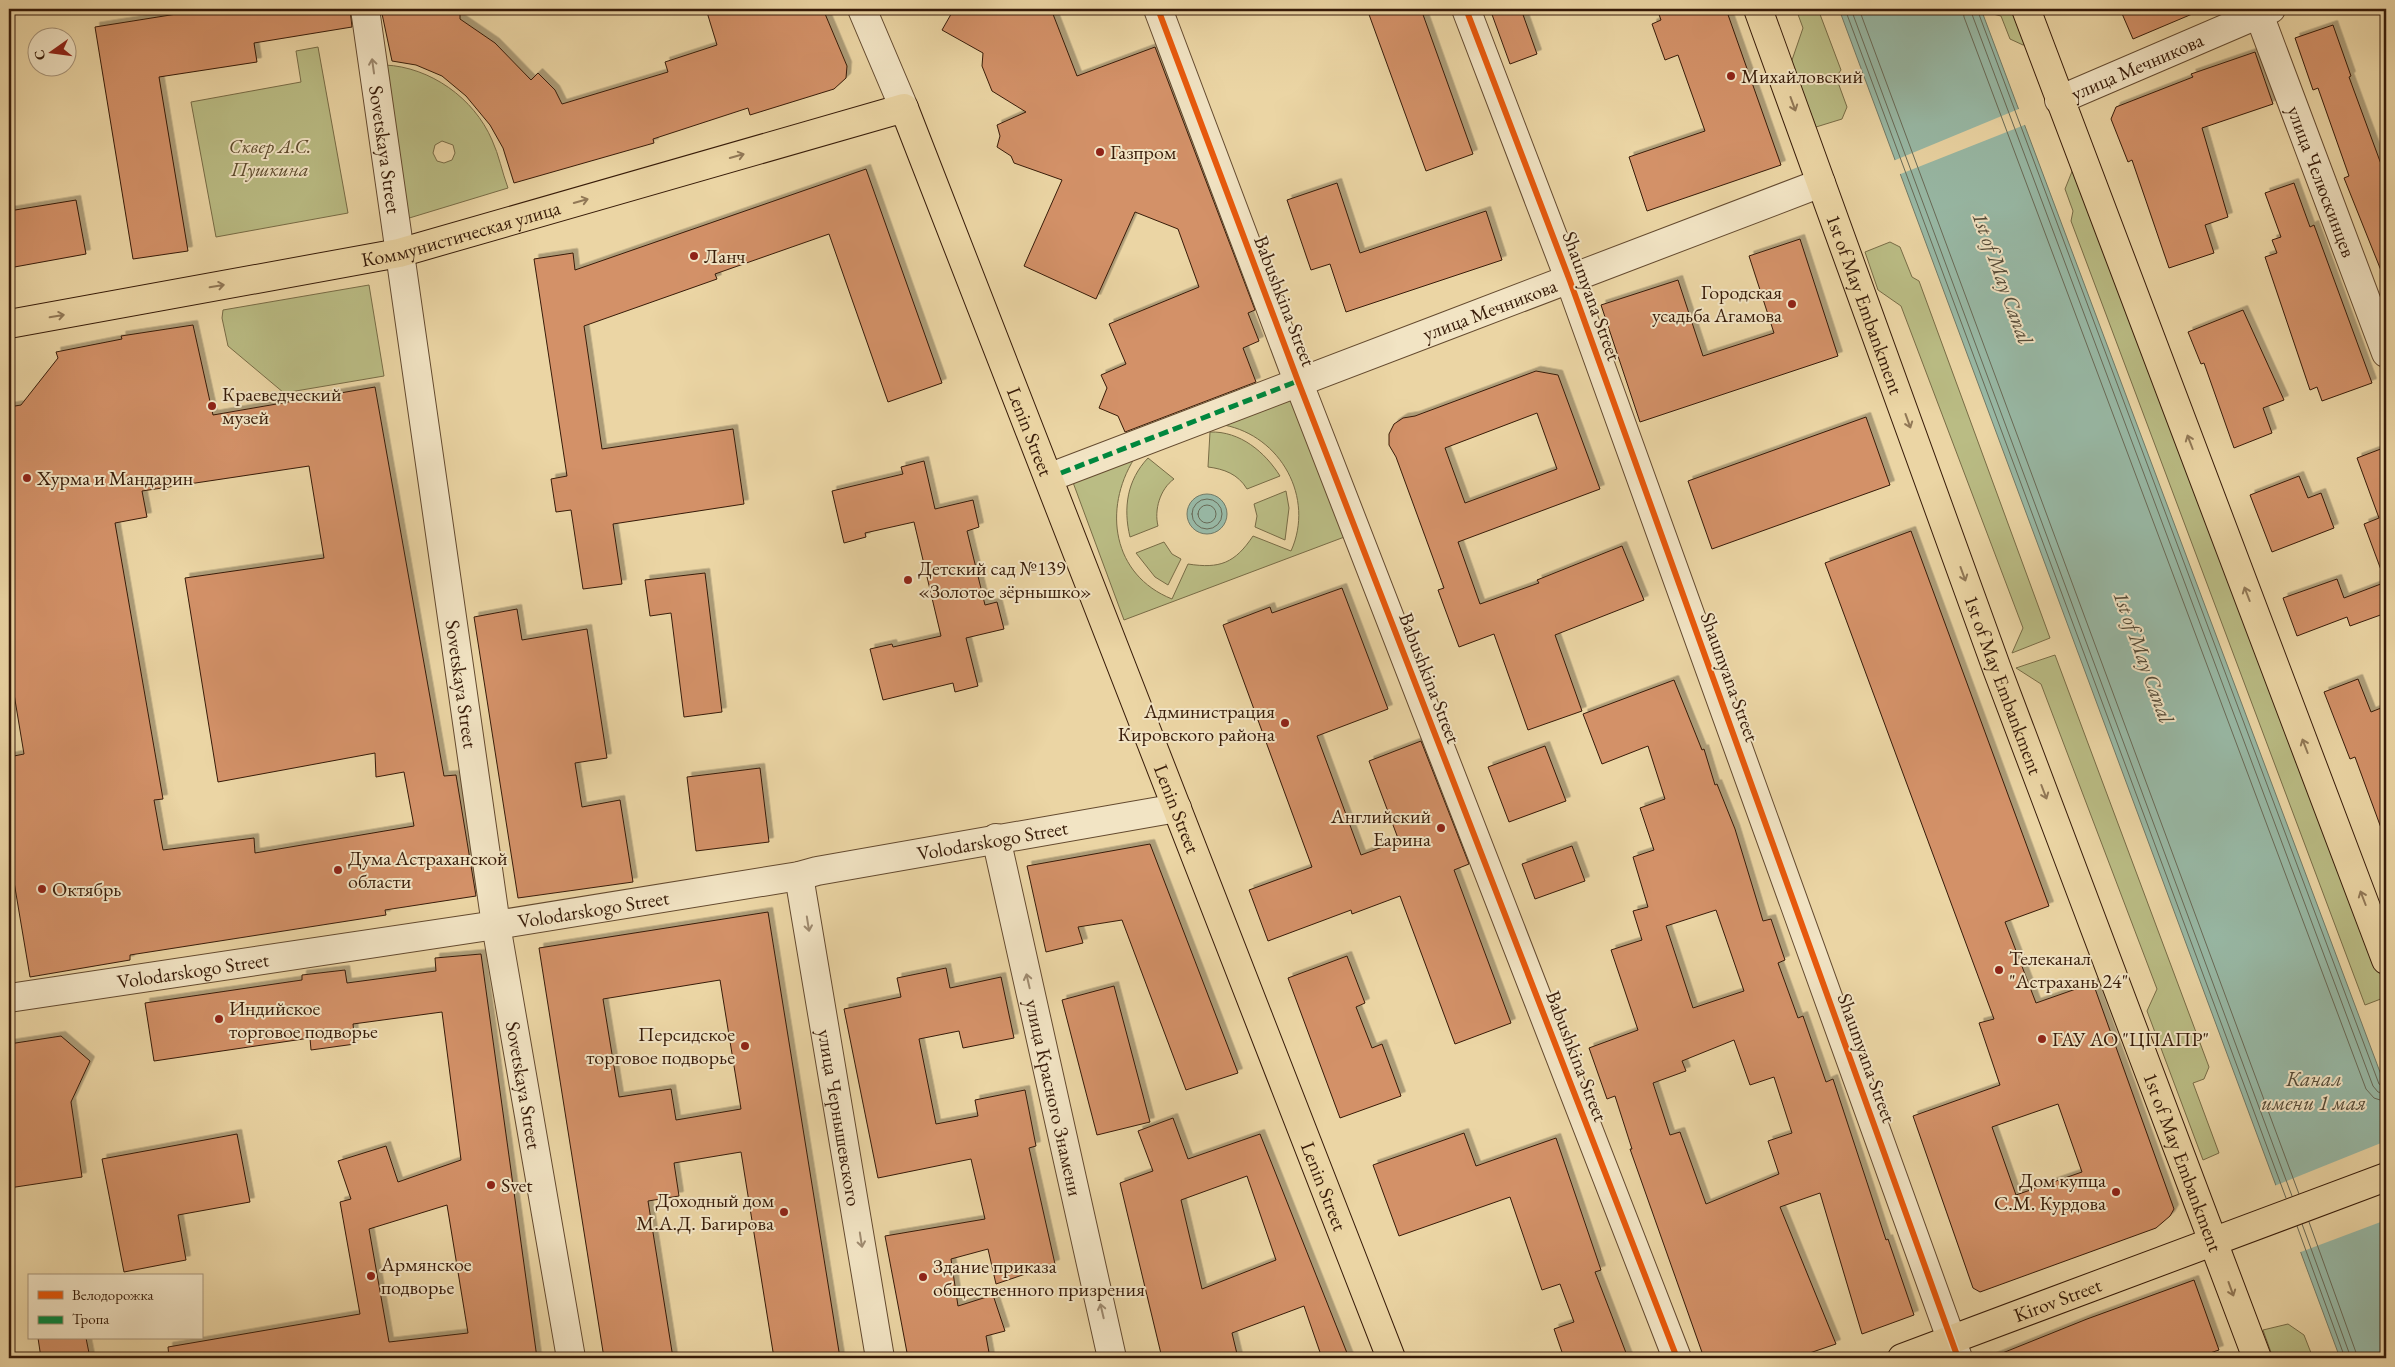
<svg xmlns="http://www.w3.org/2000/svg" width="2395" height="1367" viewBox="0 0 2395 1367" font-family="'EB Garamond',serif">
	<defs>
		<filter id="shadow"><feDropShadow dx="4.5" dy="-4.5" stdDeviation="0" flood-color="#0004"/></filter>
	</defs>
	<rect width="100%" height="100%" fill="#ebd5a4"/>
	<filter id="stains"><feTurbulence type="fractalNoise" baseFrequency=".004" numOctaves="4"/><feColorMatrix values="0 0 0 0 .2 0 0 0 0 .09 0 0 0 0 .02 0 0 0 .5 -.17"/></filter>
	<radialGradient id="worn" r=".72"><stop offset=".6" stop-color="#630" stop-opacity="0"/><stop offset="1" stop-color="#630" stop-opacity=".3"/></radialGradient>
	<path fill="#babc84" stroke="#786c46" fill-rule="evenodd" d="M1796,9h22l23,61 -5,7 11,30 -5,12 -26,8 -25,-64 12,-35z
		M1991,9h28l12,34 -8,2 -13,-6 -9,-23 -8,-2z
		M318,47l30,166 -132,24 -25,-135 110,-20 -5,-31z
		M385,65c45,2 89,33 107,75 7,15 10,32 16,48l-102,31zM442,141l11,4 2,8 -3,7 -8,3 -7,-2 -4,-8 2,-8z
		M2075,164l311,821v12l-21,8 -294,-784 2,-10 -8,-22z
		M1890,242l10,5 12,30 7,4 131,357 -38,15 11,-25 -122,-322 -23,-16 -13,-38z
		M369,285l15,91 -100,17 -56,-47 -6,-28 1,-8z
		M1294,390l53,146 -223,84 -53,-143 63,-18c-31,50 -22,116 38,140l16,-35c32,5 47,-1 65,-28l38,15c24,-53 -10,-115 -67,-126z
		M1210,432c30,-1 55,20 70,44l-33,13c-9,-15 -23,-20 -39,-22z
		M1148,458l26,21c-14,10 -20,31 -16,47l-28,11c-7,-29 -3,-57 18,-79z
		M1286,491l3,17 -4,32 -30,-13 2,-11 -3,-12z
		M1164,542l8,12 9,5 -13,26 -13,-8 -19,-24z
		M2055,655l154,412 -5,12 -11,4 26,70 -16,7 -56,-149 10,-22 -116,-305 -25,-16z
		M2288,1324l16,11 9,23h-40l-10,-28z"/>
	<path fill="#98b9a6" stroke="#717a67" d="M1839,9h142l405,1079v270h-46z
		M1187 514a20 20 0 1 1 40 0a20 20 0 1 1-40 0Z"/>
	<path fill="#ebd5a4" d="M2021,108l6,16 -129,51 -5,-14z
		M2386,1141v79l-88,33 -24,-67z"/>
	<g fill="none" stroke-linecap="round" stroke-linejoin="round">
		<path stroke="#686a57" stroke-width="1" d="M1845,9l441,1189
			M1851,9l441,1187
			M1859,9l440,1185
			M1963,9l1,8 402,1072 8,9 12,4
			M1970,9l403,1077 5,6 8,2
			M1977,9l402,1075 7,4
			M1192 514a15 15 0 1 1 30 0a15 15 0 1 1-30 0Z
			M1198 514a9 9 0 1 1 18 0a9 9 0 1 1-18 0Z
			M2309,1222l49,136
			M2302,1224l49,134
			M2297,1226l48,132"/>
	</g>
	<path fill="#d39167" stroke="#371b08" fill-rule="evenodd" filter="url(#shadow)" d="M208,9h142l2,18 -98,16 3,19 -98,15 29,174 -55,8 -38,-232z
		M381,9h79v10l35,24 36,37 7,-7 17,17 7,14 106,-32 -3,-10 52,-17 -11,-36h117l24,57 -1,12 -12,11 -84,26 -2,-7 -95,31 1,4 -140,40 -11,-35 -13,-23 -24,-29 -24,-20 -26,-11 -24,-4z
		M954,9h97l26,67 78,-29 100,263 -7,3 11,28 -16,7 13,34 -131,50 -7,-16 -19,-8 8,-20 -6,-13 25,-11 -17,-40 90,-37 -21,-58 -43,-17 -39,87 -72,-33 38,-86 -48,-17 -3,-7 -14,-9 3,-11 -3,-11 29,-13 -34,-21 -10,-25 1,-13 -41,-23z
		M1367,9h54l52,145 -47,17z
		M1490,9h31l16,45 -27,10z
		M1657,9h69l55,156 -134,46 -18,-54 76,-26 -27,-76 -13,5 -13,-36 9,-4z
		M2120,9h84l-71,30z
		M2333,25l18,51 -2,1 32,87 5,-2v116h-2l-40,-100 5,-2 -31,-88 -5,2 -18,-52z
		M2255,52l18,52 -71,24 26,89 -23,8 9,28 -45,15 -37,-108 -4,2 -17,-43 5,-12 77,-30 -2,-3z
		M866,169l76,214 -54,19 -59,-168 -114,40 2,5 -133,47 18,123 131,-20 11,75 -131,20 9,60 -39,5 -12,-79 -15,2 -5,-33 16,-3 -33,-217 39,-6 2,17z
		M1337,183l23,70 126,-42 16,49 -156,52 -16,-48 -19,6 -24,-70z
		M2294,183l16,44 4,-2 58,158 -50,18 -5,-14 -7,3 -45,-133 12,-4 -5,-13 9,-3 -16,-44z
		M76,200l10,54 -77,14v-57z
		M1800,239l38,117 -198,66 -39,-117 77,-25 25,76 71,-23 -25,-77z
		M2243,310l41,90 -21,8 9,25 -38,15 -30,-85 -3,1 -13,-32z
		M193,325l20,90 162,-28 69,389 12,-1 20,121 -91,14 1,5 -256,40v5l-100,17 -21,-125v-95l15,-3 -15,-90v-123l5,-1 -5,-28v-105l12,-2 37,-47 -2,-6 66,-13 -1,-3zM309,466l15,92 -139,20 33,204 157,-29 1,24 28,-5 10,54 -159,27 -1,-15 -91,12 -9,-50 9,-1 -48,-276 32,-6 -5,-26z
		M1536,371l22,4 42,114 -142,53 22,62 59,-21 -2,-3 85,-34 22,54 -89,35 27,76 -54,19 -34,-96 -35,13 -21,-57 6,-2 -48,-131 -7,-12v-11l5,-10 9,-6 12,-2zM1537,413l20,56 -92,34 -20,-55z
		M1866,417l24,68 -178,64 -24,-68z
		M2386,447v130l-2,1 -20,-54 15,-6 -22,-60z
		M924,461l11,48 38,-9 6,27 -12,4 18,74 12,-3 7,27 -38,9 12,48 -23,6 -2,-9 -70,17 -13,-51 22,-5 1,3 48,-11 -27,-114 -49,11 1,4 -22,6 -12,-52 71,-17 -2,-7z
		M2299,476l9,22 13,-5 13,35 -62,24 -22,-57z
		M1911,531l138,375 -44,16 31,81 57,-20 81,226 -4,7 -14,12 -176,64 -7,-4 -60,-172 87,-31 -21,-62 15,-4 -169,-456zM2058,1104l24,68 -66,23 -24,-68z
		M705,573l17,139 -38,5 -13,-104 -21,3 -5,-36z
		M2337,579l7,19 42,-16v31l-36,13 -3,-9 -50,19 -14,-38z
		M1342,588l46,121 -71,27 44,119 38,-14 -30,-80 52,-20 48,123 -15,6 57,153 -56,21 -55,-148 -48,18 -1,-4 -83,31 -19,-51 63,-23 -89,-242 47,-18 2,6z
		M517,609l5,31 65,-11 20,129 -32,5 7,44 38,-7 13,82 -115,16 -44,-281z
		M2358,679l13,33 15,-6v129l-2,1 -29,-79 -5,2 -26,-67z
		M1674,680l28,70 2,-1 11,36 2,-1 18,45 28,92 8,-2 14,41 -7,3 20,55 5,-2 23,66 7,-3 53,161 2,-1 26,76 -52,19 -42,-141 -40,14 56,137 -41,14h-91l-74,-209h2l-17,-53 -8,3 -18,-51 49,-18 -27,-80 31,-10 -9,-29 15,-4 -15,-50 21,-7 -14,-42 25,-9 -17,-53 -46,18 -19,-50zM1716,910l28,81 -51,17 -27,-82zM1734,1040l16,45 24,-8 18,56 -24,8 11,33 -73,30 -26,-72 -10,3 -17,-52 33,-12 -4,-10z
		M1545,746l21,55 -57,21 -21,-55z
		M760,768l9,74 -73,9 -9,-74z
		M1150,844l88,229 -52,17 -64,-170 -44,7 5,16 -37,9 -19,-86z
		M1572,846l13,35 -50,18 -13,-35z
		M768,912l72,446h-66l-33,-206 -67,11 5,33 -31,5 25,157h-69l-65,-410zM720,980l21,129 -65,11 -5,-31 -52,8 -16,-98z
		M481,954l56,404h-368l-1,-11 192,-33 -20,-112 11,-3 -13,-38 48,-15 12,36 63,-22 -19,-148 -89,12 2,20 -44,6 -1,-12 -156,23 -9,-58 157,-23v-5l43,-5 2,13 89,-12 -1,-13zM447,1205l21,128 -79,9 -20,-113z
		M1347,956l18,47 -9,4 16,41 10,-4 19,52 -61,22 -52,-140z
		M946,968l4,20 51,-11 13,61 -51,10 -4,-17 -40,8 17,85 42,-8 -3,-16 50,-10 11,56 -7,2 26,116 -59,20 -8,-35 -37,10 7,47 35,-11 12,36 -19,5 4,22h-82l-23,-122 100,-17 -14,-60 -93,19 -34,-169 57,-12 -4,-19z
		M1114,986l36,136 -53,13 -35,-135z
		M61,1036l29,25 -19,41 11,75 -73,11v-144z
		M1173,1118l15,41 72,-25 89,224h-27l-18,-52 -72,27 6,25h-76l-42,-175 33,-12 -15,-40zM1247,1176l29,84 -74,29 -21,-89z
		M1464,1133l12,33 80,-28 45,132 -6,2 33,86h-64l-10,-29 20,-7 -14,-38 -18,6 -32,-93 -111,39 -26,-71z
		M237,1134l13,68 -72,13 8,45 -62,12 -22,-113z
		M2194,1280l25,70 -24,8h-205l97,-39z
		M38,1338h48l4,20h-49z"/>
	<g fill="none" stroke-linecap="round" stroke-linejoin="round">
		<g stroke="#644a2f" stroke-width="30">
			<g id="minor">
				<path id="s1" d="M365,9l131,916 75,433"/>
				<path d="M862,9l42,99"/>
				<path d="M1158,9l140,372 379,977"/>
				<path d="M1466,9l104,272 388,1077"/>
				<path id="s2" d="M2257,9l129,344"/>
				<path id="s3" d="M2059,100l212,-91"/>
				<path id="s4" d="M1061,473c253,-98 507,-192 760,-290"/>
				<path id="s5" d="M996,838l116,520"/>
				<path id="s6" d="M799,876l81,482"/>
				<path id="s7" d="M9,998l487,-73 303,-49 18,-5 360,-63"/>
			</g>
		</g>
		<g stroke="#371b08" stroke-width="30">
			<g id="major">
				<path id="s8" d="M1758,9l239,660 260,689"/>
				<path d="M2026,9l360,951"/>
				<path id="s9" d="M9,324l390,-71 505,-145 487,1250"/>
				<path id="s10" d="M1902,1358l484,-181"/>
			</g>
		</g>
		<use href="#minor" stroke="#f2e4c4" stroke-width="28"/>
		<use href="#major" stroke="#ebd5a4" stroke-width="28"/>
		<path stroke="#00873e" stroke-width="5" stroke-dasharray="10 5" stroke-linecap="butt" d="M1061,473l237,-92"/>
		<g stroke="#f2e4c4" stroke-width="9">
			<path id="cycleway" d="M1158,9l140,372 379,977
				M1466,9l104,272 388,1077"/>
		</g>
		<use href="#cycleway" stroke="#e8590c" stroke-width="6"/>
	</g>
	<defs><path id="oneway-shaft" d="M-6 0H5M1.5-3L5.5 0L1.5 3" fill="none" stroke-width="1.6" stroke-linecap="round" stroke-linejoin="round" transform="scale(1.25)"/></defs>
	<g stroke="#9e8a6f">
		<use href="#oneway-shaft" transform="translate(373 66) rotate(-98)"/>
		<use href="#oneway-shaft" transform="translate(808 924) rotate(81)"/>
		<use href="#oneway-shaft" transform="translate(1028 981) rotate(-103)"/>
		<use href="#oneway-shaft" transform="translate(861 1240) rotate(81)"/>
		<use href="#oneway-shaft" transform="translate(1102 1311) rotate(-103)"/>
	</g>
	<g stroke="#917856">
		<use href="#oneway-shaft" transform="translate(1793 104) rotate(70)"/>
		<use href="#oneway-shaft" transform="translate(737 156) rotate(-16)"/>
		<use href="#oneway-shaft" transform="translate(581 201) rotate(-16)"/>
		<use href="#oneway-shaft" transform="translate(217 286) rotate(-10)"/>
		<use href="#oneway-shaft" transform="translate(57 316) rotate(-10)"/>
		<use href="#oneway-shaft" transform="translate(1908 421) rotate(70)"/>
		<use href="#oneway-shaft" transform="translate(2190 442) rotate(-111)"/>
		<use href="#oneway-shaft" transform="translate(1963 574) rotate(70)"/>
		<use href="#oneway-shaft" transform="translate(2247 594) rotate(-111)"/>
		<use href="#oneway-shaft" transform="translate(2305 746) rotate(-111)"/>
		<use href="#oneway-shaft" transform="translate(2044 792) rotate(69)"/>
		<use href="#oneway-shaft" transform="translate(2363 898) rotate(-111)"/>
		<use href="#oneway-shaft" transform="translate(2231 1289) rotate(70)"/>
	</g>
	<g fill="#8f2418" stroke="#f2e4c4" stroke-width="2">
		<circle cx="1731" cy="76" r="5"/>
		<circle cx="1100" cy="152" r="5"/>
		<circle cx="694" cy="256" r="5"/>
		<circle cx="1792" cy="304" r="5"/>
		<circle cx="212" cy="406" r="5"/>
		<circle cx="27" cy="478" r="5"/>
		<circle cx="908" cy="580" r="5"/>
		<circle cx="1285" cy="723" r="5"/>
		<circle cx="1441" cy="828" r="5"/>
		<circle cx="338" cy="870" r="5"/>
		<circle cx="42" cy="889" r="5"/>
		<circle cx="1999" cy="970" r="5"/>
		<circle cx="219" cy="1019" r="5"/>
		<circle cx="2042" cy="1039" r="5"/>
		<circle cx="745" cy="1046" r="5"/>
		<circle cx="491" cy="1185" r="5"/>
		<circle cx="2116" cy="1192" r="5"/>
		<circle cx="784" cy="1212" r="5"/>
		<circle cx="371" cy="1276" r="5"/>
		<circle cx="923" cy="1277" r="5"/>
	</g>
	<g text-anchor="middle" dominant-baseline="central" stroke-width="4" stroke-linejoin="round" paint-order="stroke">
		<g font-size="20" fill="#371b08" stroke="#f2e4c4">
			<text stroke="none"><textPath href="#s3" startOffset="85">улица Мечникова</textPath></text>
			<text stroke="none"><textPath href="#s1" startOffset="142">Sovetskaya Street</textPath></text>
			<text stroke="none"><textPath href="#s2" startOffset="184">улица Челюскинцев</textPath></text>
			<text stroke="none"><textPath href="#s9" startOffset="461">Коммунистическая улица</textPath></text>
			<text transform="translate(1592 296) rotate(70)">Shaumyana Street</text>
			<text transform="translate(1285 301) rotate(69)">Babushkina Street</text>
			<text stroke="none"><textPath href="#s8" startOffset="314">1st of May Embankment</textPath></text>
			<text stroke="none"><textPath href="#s4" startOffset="459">улица Мечникова</textPath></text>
			<text stroke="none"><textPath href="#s9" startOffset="1269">Lenin Street</textPath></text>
			<text transform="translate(1730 677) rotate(70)">Shaumyana Street</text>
			<text transform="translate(1430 678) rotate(69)">Babushkina Street</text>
			<text stroke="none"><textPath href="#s1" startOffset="682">Sovetskaya Street</textPath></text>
			<text stroke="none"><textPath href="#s8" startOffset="719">1st of May Embankment</textPath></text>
			<text stroke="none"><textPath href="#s9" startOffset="1674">Lenin Street</textPath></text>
			<text stroke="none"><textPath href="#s7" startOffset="996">Volodarskogo Street</textPath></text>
			<text stroke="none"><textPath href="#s7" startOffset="591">Volodarskogo Street</textPath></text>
			<text stroke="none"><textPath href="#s7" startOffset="186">Volodarskogo Street</textPath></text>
			<text transform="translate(1577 1056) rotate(69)">Babushkina Street</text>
			<text transform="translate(1867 1058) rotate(70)">Shaumyana Street</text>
			<text stroke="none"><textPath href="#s1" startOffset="1088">Sovetskaya Street</textPath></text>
			<text stroke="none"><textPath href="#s5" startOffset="266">улица Красного Знамени</textPath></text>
			<text stroke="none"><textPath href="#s6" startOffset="245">улица Чернышевского</textPath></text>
			<text stroke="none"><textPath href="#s8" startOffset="1229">1st of May Embankment</textPath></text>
			<text stroke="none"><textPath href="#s9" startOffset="2079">Lenin Street</textPath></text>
			<text stroke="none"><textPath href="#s10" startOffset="166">Kirov Street</textPath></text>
		</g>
		<g font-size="20" fill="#371b08" stroke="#f2e4c4" text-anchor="start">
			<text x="1741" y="76">Михайловский</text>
			<text x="1110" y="152">Газпром</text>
			<text x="704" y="256">Ланч</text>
			<text x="1782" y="292" text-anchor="end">Городская<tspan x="1782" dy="23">усадьба Агамова</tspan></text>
			<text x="222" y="394">Краеведческий<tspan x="222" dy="23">музей</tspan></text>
			<text x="37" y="478">Хурма и Мандарин</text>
			<text x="918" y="568">Детский сад №139<tspan x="918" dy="23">«Золотое зёрнышко»</tspan></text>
			<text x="1275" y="711" text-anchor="end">Администрация<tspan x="1275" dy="23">Кировского района</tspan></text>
			<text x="1431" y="816" text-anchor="end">Английский<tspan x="1431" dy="23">Еарина</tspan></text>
			<text x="348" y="858">Дума Астраханской<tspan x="348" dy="23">области</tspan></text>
			<text x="52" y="889">Октябрь</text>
			<text x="2009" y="958">Телеканал<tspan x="2009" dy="23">"Астрахань 24"</tspan></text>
			<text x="229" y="1008">Индийское<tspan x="229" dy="23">торговое подворье</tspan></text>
			<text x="735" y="1034" text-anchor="end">Персидское<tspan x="735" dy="23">торговое подворье</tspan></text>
			<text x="2052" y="1039">ГАУ АО "ЦПАПР"</text>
			<text x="2106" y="1180" text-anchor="end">Дом купца<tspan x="2106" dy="23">С.М. Курдова</tspan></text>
			<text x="501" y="1185">Svet</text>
			<text x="774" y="1200" text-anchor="end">Доходный дом<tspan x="774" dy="23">М.А.Д. Багирова</tspan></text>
			<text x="381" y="1264">Армянское<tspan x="381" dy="23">подворье</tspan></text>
			<text x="933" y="1266">Здание приказа<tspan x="933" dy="23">общественного призрения</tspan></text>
		</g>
		<g font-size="20" font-style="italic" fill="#5e4b2d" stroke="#f2e4c4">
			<text x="270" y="146">Сквер А.С.<tspan x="270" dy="23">Пушкина</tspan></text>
		</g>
		<g font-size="21" font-style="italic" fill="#544a37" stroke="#f2e4c4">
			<text transform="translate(2003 278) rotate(70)">1st of May Canal</text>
			<text transform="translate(2144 657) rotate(70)">1st of May Canal</text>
			<text x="2314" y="1078">Канал<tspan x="2314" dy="24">имени 1 мая</tspan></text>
		</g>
	</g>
	<rect width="2395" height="1367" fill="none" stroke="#ebd5a4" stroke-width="30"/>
	<rect x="10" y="10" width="2375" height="1347" fill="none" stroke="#371b08" stroke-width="2.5"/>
	<rect x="15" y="15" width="2365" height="1337" fill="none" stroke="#371b08"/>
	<rect x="28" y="1274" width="175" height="65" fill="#f2e4c4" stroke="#a79479"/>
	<rect x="38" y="1291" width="25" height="8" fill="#e8590c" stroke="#a79479"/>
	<text x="72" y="1300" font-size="15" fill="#371b08">Велодорожка</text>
	<rect x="38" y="1316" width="25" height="8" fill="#00873e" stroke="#a79479"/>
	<text x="72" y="1324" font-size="15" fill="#371b08">Тропа</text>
	<g transform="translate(52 52) rotate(256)"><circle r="24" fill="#f2e4c4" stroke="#a79479"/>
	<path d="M0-4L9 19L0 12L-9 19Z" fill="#8f2418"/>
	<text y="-8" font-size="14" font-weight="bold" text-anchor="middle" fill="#371b08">С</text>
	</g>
	<rect width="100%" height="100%" filter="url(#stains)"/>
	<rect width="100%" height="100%" fill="url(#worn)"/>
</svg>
